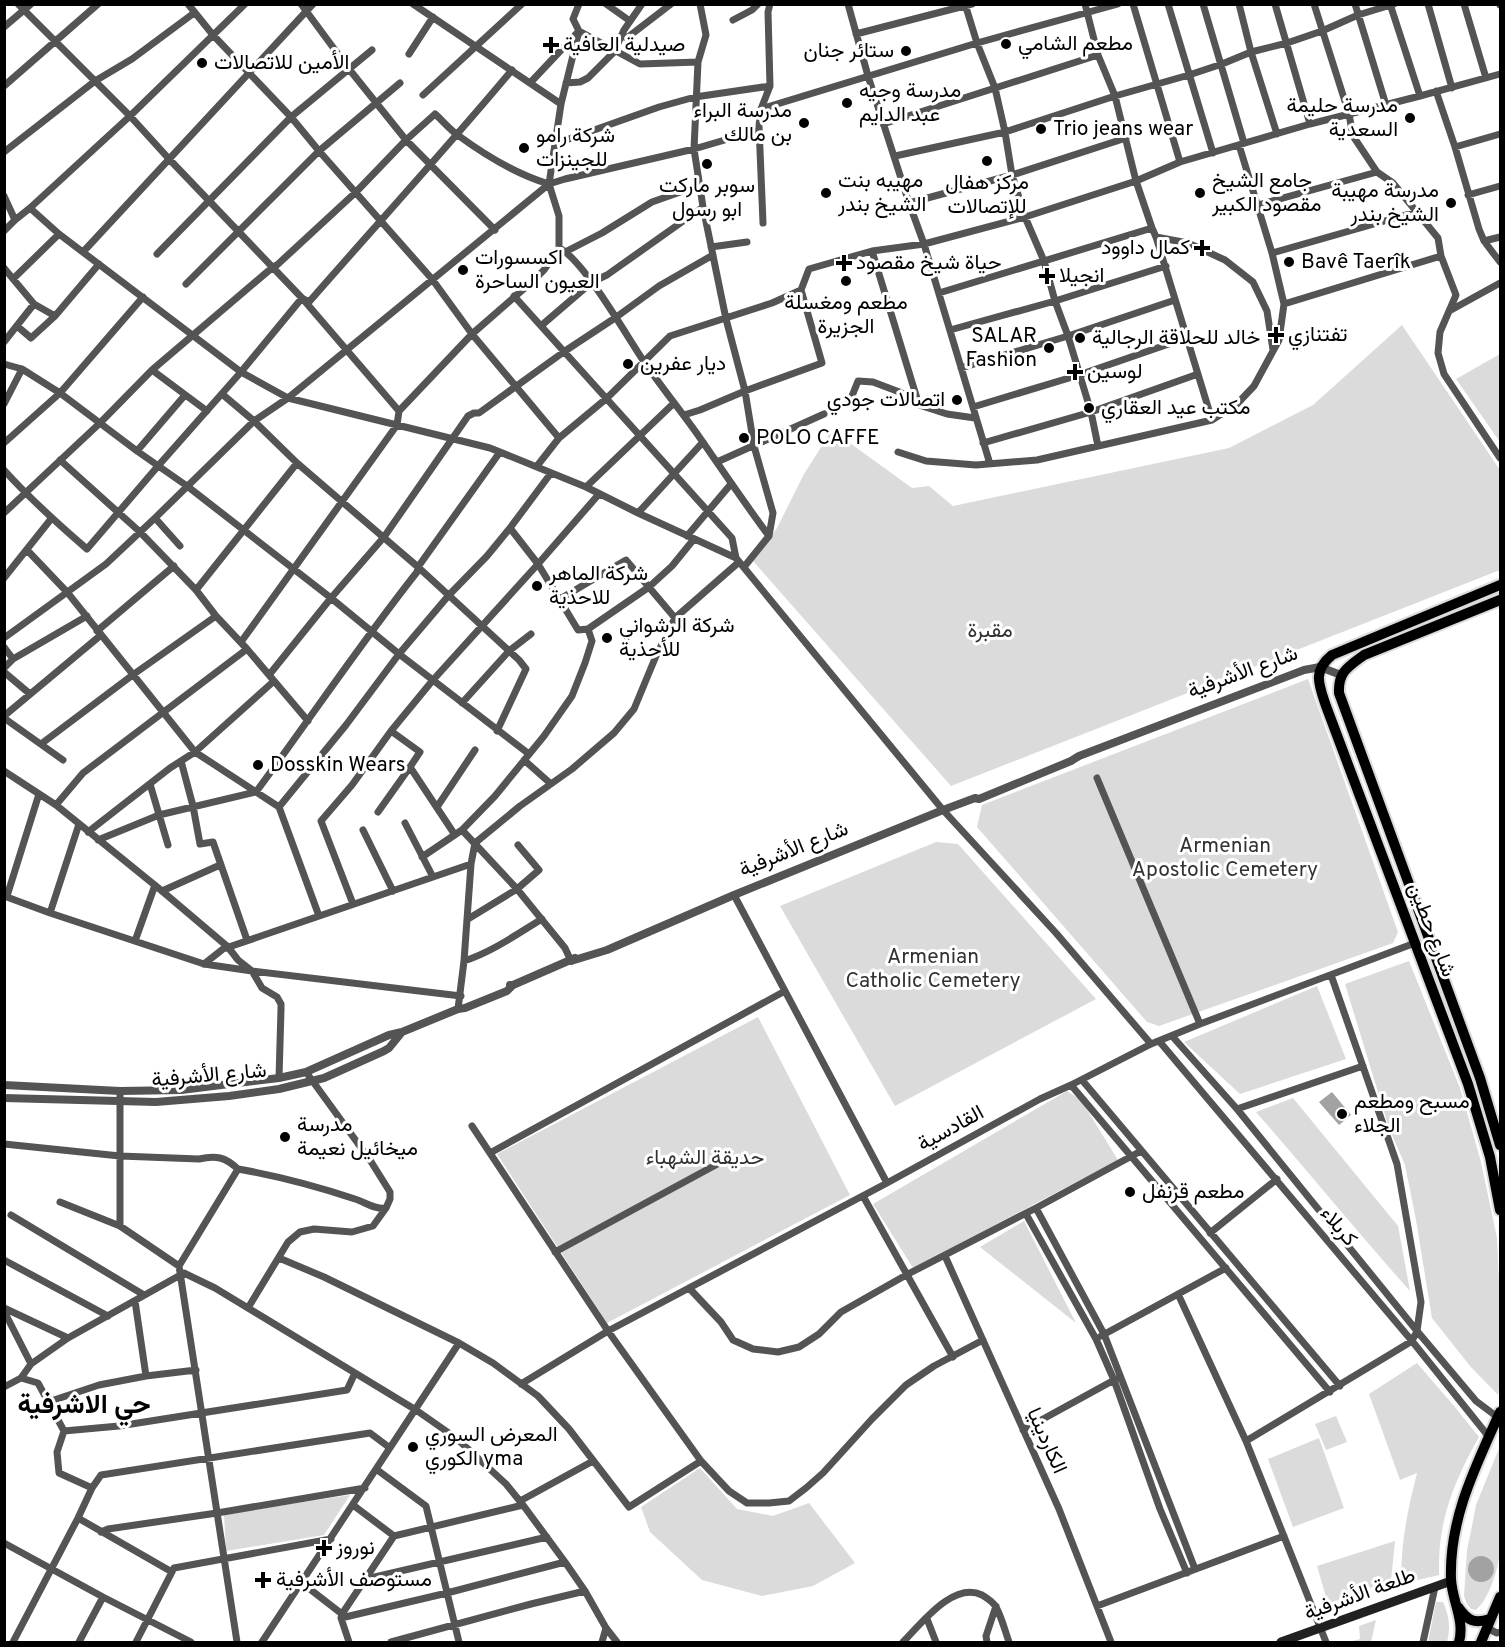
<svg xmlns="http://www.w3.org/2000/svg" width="1505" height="1647" viewBox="0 0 1505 1647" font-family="Overpass,Vazirmatn,sans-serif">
	<rect width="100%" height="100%" fill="#fff"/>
	<path fill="#dbdbdb" d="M1402,325l98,145v100l-549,216 -198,-225 24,-33 27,-54 28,-44 80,58 17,-2 24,20 276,-58 84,-43z
		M1500,354v88l-44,-63z
		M1308,679l90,253 -5,11 -234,83 -12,-4 -170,-195 5,-22z
		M936,842l22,2 138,155 -201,107 -115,-200z
		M1409,961l51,127 21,74 16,76 3,69v75l-2,13 -28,-29 -38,-48 -16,-98 -11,-55 -16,-37 -44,-144z
		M1317,986l29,73 -106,35 -56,-52z
		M758,1017l92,178 -243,128 -110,-169z
		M1067,1091l14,9 37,60 -205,108 -40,-64z
		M1293,1098l105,128 12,65c-53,-59 -102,-120 -154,-179z
		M1024,1221l52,102 -96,-76z
		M1417,1363l37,43 25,31c-18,32 -33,64 -38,100 -2,12 -2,25 -2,38l-38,9c0,-42 6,-71 16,-111l-17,7 -31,-86z
		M1336,1416l11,26 -21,8 -11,-26z
		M1319,1438l25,70 -51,19 -25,-68z
		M1500,1446v105c-2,18 -10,47 -24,59l-5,-1 -4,-5 -3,-8 3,-46 4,-19 5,-26z
		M700,1468l37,41 36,7 36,-13 46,60 -42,23 -51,10 -60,-16 -52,-48 -9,-25z
		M350,1495l-26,40 -98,16 -2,-37z
		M1395,1541l-4,39 -63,24 -11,-38z
		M1436,1602h7c6,14 8,25 4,40h-19z
		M1376,1620l-5,22h-22l11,-3 -1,-13z"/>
	<path fill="#a2a2a2" d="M1332,1092l19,23 -12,10 -20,-23z
		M1468 1569a13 13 0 1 1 26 0a13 13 0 1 1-26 0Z"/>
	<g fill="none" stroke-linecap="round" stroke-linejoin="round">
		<g stroke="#dbdbdb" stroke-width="14">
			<path id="primary" d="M1500,585l-168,70c-20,16 -13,30 -6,51l142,378 22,73 10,53
				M1500,600l-136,55c-16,12 -26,17 -25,38l141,385 20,67
				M1458,1607c10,14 16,17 32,12
				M1459,1642c6,-22 -7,-41 -8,-63 -2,-61 25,-113 49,-167
				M1481,1642l19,-45"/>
		</g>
		<path stroke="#545454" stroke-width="7" d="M18,4l112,112 40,44 132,138 97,113 -2,14 -156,217
			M188,4l25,31 78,82 28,34 113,128 40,55 87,104
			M301,4l48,65 57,71 89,90
			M413,4l148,100
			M579,4l-6,15 6,12 -18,73 -12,80 10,32v32c24,11 67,87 84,112 18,27 39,52 57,78 23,33 45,66 69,98l-25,31
			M606,4l24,17
			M700,4l6,31 -8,27 -4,87 9,58 23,112 19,72 9,55 19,67 -4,23
			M848,4l20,72 41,127 15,41 66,220
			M965,4l12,39 18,45 10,44 7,43 13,42 19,44 11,40 13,35 23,76 7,34
			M1085,4l13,51 17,41 21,85 16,47 4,9 56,183
			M1133,4l47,158
			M1168,4l45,149
			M1203,4l41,139
			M1239,4l12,48 26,82
			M1275,4l35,120
			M1314,4l35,110 4,22 24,36 16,11 45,55 3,18 15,39 -16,37 -2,21 6,21 56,84
			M1355,4l31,101
			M1390,4l30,92
			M1428,4l24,84
			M1464,4l22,74
			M1500,4v1
			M733,20l19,-10 6,-6
			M4,27l27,-23
			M856,34l116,-30
			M621,37h7l43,-33
			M409,54l24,-37
			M530,83l49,-52 61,33 58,-2
			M566,83l14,-1 8,-4 26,-26 10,-22 18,-26
			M4,86l94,-82
			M1436,91l19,56 24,82 5,12 16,21
			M423,95l99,-91
			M761,109l216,-66 141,-39
			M883,124l215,-69
			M555,142l11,-2 93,-33 36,-10 75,-11
			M1455,147l45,-13
			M4,152l91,-71 37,-22 62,-46
			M895,156l110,-24 110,-36 74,-21 33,-11 29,-12 36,-9 35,-12 36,-16 36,-11
			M1468,195l32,-9
			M4,196l11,24
			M909,203l103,-28 114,-37
			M1258,205l119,-33
			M30,208l29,26 182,138 47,26 202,50 96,39 52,26 98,45 207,252 113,123 95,111
			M763,223l-4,-97 2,-17 9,-23 -2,-74 2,-8
			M4,231l11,-11 15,-12 100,-92 115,-112
			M1156,237l32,6 37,17 28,22 14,29 6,39
			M1484,241l16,-4
			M711,247l36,-5
			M567,251l35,-18 50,-31 48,-17
			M872,251l47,154
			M83,252l230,-248
			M1272,253l144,-41
			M157,254l134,-137 81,-67
			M4,268l30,36 21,12
			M13,279l46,-45
			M186,284l133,-133 81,-68
			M939,293l213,-65
			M514,296l218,242 4,20
			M1284,304l157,-48
			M1451,310l49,-27
			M542,325l50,-43 15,-7 96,-68
			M17,326l14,12 24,-22 44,-52
			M950,330l105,-29 111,-35
			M4,342l30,-38
			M4,364l18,5 38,24 77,58 50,35 144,112 68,56 130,100
			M961,368l107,-32 107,-36
			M152,370l55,41
			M222,394l32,27 43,42 121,104 101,93 7,9 -29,62
			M852,396l6,-15 15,1 29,11 17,12 28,9 28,4
			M4,404l18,-35
			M973,407l106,-32 107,-37
			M399,411l73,-77 63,-55 9,-9 15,-22
			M684,415l16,-5 45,-19 77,-28 -21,-73
			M4,443l56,-50 83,-96
			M983,443l108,-31 107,-38
			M137,451l48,-56
			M898,452l28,9 50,4 61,-5 175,-40 25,-16 17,-18 25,-46 5,-36 -12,-51 -33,-108
			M60,460l80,72 56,58 20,26 31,33 61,72
			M717,462l107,-48
			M537,466l22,-28 48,-40 63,-62 102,-33 29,-13 8,-21 63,-18 52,-7 101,-27 111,-36 44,-19 130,-38 110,-28 80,-22
			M4,470c26,29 54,54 83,79l71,-83 83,-94 61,-74 7,4c68,-78 137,-153 203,-232
			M586,487l88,-84
			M4,513l96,-90 52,-53 121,-103 4,-2 79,-73 50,-52 29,-26c8,7 15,16 24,22 26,19 60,39 90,48
			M638,513l65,-71
			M155,518l25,28
			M510,528l28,36 40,66 10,-1
			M687,536l44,-52
			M27,550l40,42 128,160 84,55 40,109
			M4,578l47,-59
			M196,590l101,-127
			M560,599l66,-39 49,58
			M97,631l77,-65
			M4,638l102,-74 49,-46 99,-97 34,-23 261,-214 16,-5 129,-30 65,-19
			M4,647l9,12 -9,9
			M13,659l74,-43
			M4,672l26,22
			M269,675l62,-77 53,-61 84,-121 6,-3h5l86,-62 50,-33 44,-32 54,-31
			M462,703l47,-52 22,-17
			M4,716l97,-81
			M4,718l59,42
			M391,731l29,21 -10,15 45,68
			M41,744l93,-70 82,-58
			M524,760l27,24
			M181,761l12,45 7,38 13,-2 34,98
			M4,771l52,34 106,86 66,56 10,13 14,11 10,17 15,9 4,7v5l-2,69
			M1097,778l103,246
			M150,784l18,61
			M56,805l27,-32 164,-124
			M279,807l67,-82 53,-71 50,-59 38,-39 23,-28 41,-55
			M437,807l38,-57
			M378,812l32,-45
			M405,823l28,54
			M363,830l30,61
			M462,830l55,59 48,59 6,13
			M88,832l82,-64 25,-16 79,-71
			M98,840l61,-25 97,-23c54,-73 104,-148 161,-220l1,-5 82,-115
			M422,857l40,-27 33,-34 49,-60 28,-40 13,-33 7,-22 -4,-12 61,-42 23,-21 22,-27
			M162,891l58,-26
			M734,895l153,288
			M4,896l46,17 154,51 48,7 209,25
			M7,896l32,-102
			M353,904l-32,-83 31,-36 39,-54 42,-51 105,-116 61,-70
			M50,913l29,-89
			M468,919l49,-30 22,-19 -21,-25
			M135,941l20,-56
			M464,961c28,-9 53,-27 78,-42
			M204,964l19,-15 248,-85
			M458,1009l6,-48 7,-97 4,-21 45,-37 52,-37 42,-36 20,-24 22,-53 19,-38 64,-56
			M1172,1036l65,73 180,222 59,70 24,18
			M1159,1041l253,300 77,96
			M1082,1080l258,306
			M1071,1085l259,307
			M120,1091v135l59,40
			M1237,1109l126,-43
			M472,1126l136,205 93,130 28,30 18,12h22l20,-2 17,-13 17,-15 49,-54 34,-34 28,-19 49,-26
			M4,1144l116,12 79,3c17,-4 26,-2 39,10
			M490,1153l295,-162
			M863,1196l90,161
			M60,1202l60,24
			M1036,1208l68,126 91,235
			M1026,1214l70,125 18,41 46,129 27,64
			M11,1215l133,80
			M1210,1233l67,-54
			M555,1252l168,-91
			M945,1256l114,253 52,133
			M279,1258l45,19 135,66 34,20 45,33 31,33 60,78 72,-46
			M4,1260l104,56
			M689,1288l32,34 12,18 20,9 25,3 21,-5 20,-13 22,-22 67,-38 128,-66 105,-57
			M1178,1294l68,147 80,201
			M135,1301l11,75
			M4,1308l64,30
			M248,1308l40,-66 12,-10 14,-3 38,3 21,-6 13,-18
			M4,1311l27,53
			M1101,1336l125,-68
			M21,1378l17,5 26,48 -7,21 2,21 33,15
			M521,1384l87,-53 279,-148 153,-84 31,-14 80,-41 49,-20 215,-81
			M4,1387l17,-9 10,-14 37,-26 116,-65 31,15 201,122 40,28 50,46 17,21 42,57 20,29 21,37 11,14
			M48,1402l51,-17 47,-9 50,-6
			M1023,1430l93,-51
			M64,1431l55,-5 228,-36 8,-17
			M1246,1441l143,-86 23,-14 5,-10 4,-29 -24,-138 -66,-189
			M376,1469l50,37 33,136
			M520,1501l73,-40
			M78,1518l94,54
			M101,1532l7,-3 109,-16 148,-25
			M394,1536l129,-31
			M4,1543l99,54 88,45
			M366,1579l181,-42
			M302,1583l40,31 -1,4 8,24
			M1097,1606l187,-70
			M342,1614l52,-78 -41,-31
			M341,1618l106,-25 118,-31
			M927,1619l9,23
			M1487,1628l10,5 3,-1
			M13,1642l65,-124 14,-30 9,-13 269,-42 20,15
			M79,1642l24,-45
			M136,1642l38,-74 157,-29
			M237,1642l-58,-376 59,-97c40,7 78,17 117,30 10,3 20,11 31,9l4,-9v-7l-20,-32 -64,-88
			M262,1642l197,-299
			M391,1642l140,-38 54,-13
			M602,1642l4,-14
			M903,1642c18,-18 50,-61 79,-47 5,3 11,7 14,12 6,11 9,24 13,35
			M987,1642l-1,-6 10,-30
			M1423,1642l12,-55"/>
		<path stroke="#545454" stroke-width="8" d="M571,961l36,-11 127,-55 209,-85 32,-12 4,1 92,-38 8,-5 225,-86 16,-3 21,8
			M510,985h3l62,-27
			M4,1085l116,6 61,-1 98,-12 27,-6 83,-37 13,-3 56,-23 7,-1 42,-17 6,-6
			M4,1098l152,4 73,-6 50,-7 45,-11 60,-27 5,-3 13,-16"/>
		<path stroke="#212121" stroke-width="9" d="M1281,1642l170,-61"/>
		<use href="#primary" stroke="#000" stroke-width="10"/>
	</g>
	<g fill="#000" stroke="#fff" stroke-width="2">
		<circle cx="1006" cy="44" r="6"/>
		<path d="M548 36h6v6h6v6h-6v6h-6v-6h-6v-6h6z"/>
		<circle cx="906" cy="51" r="6"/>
		<circle cx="202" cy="63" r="6"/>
		<circle cx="847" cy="103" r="6"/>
		<circle cx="1410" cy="118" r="6"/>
		<circle cx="804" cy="123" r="6"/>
		<circle cx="1041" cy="129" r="6"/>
		<circle cx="524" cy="148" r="6"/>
		<circle cx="987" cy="161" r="6"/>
		<circle cx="707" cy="164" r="6"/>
		<circle cx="826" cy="193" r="6"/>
		<circle cx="1200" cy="193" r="6"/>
		<circle cx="1451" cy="203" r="6"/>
		<path d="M1199 239h6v6h6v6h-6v6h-6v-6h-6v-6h6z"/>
		<circle cx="1289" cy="262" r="6"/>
		<path d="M841 254h6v6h6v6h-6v6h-6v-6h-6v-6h6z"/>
		<circle cx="463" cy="270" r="6"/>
		<path d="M1044 267h6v6h6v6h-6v6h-6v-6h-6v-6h6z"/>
		<circle cx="846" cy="281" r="6"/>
		<path d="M1273 326h6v6h6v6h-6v6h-6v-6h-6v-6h6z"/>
		<circle cx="1080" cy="338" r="6"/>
		<circle cx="1049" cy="348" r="6"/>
		<circle cx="628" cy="364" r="6"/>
		<path d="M1072 363h6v6h6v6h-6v6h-6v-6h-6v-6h6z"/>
		<circle cx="957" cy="400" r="6"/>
		<circle cx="1089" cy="408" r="6"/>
		<circle cx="744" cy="438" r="6"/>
		<circle cx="537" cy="586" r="6"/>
		<circle cx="607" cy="638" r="6"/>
		<circle cx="258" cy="765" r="6"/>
		<circle cx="1342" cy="1114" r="6"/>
		<circle cx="285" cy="1137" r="6"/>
		<circle cx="1130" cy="1192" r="6"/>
		<circle cx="413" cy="1447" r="6"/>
		<path d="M321 1539h6v6h6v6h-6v6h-6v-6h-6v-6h6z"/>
		<path d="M260 1571h6v6h6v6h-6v6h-6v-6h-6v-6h6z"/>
	</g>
	<g text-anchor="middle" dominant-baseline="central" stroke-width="6" stroke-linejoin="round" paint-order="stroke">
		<g font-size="21" fill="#000" stroke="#fff" text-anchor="start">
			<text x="1018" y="44">مطعم الشامي</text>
			<text x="563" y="45">صيدلية العافية</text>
			<text x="894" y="51" text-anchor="end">ستائر جنان</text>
			<text x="214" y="63">الأمين للاتصالات</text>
			<text x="859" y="91">مدرسة وجيه<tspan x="859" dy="24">عبد الدايم</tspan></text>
			<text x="1398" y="106" text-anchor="end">مدرسة حليمة<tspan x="1398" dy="24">السعدية</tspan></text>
			<text x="792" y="111" text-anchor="end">مدرسة البراء<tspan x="792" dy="24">بن مالك</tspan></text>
			<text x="1053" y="129">Trio jeans wear</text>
			<text x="536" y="136">شركة رامو<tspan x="536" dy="24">للجينزات</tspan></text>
			<text x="838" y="181">مهيبه بنت<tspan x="838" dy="24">الشيخ بندر</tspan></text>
			<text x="1212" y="181">جامع الشيخ<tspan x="1212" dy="24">مقصود الكبير</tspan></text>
			<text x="987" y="183" text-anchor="middle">مركز هفال<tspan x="987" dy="24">للإتصالات</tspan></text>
			<text x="707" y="186" text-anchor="middle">سوبر ماركت<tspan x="707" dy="24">ابو رسول</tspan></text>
			<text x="1439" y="191" text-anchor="end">مدرسة مهيبة<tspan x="1439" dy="24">الشيخ بندر</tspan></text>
			<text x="1190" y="248" text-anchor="end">كمال داوود</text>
			<text x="475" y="258">اكسسورات<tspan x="475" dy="24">العيون الساحرة</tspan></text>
			<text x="1301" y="262">Bavê Taerîk</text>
			<text x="856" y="263">حياة شيخ مقصود</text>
			<text x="1059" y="276">انجيلا</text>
			<text x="846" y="303" text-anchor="middle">مطعم ومغسلة<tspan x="846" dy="24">الجزيرة</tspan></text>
			<text x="1288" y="335">تفتنازي</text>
			<text x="1037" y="336" text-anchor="end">SALAR<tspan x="1037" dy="24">Fashion</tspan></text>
			<text x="1092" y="338">خالد للحلاقة الرجالية</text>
			<text x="640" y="364">ديار عفرين</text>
			<text x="1087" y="372">لوسين</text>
			<text x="945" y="400" text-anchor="end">اتصالات جودي</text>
			<text x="1101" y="408">مكتب عيد العقاري</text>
			<text x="756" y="438">POLO CAFFE</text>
			<text x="549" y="574">شركة الماهر<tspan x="549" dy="24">للاحذية</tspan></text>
			<text x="619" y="626">شركة الرشواني<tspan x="619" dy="24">للأحذية</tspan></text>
			<text x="270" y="765">Dosskin Wears</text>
			<text x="1354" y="1102">مسبح ومطعم<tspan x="1354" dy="24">الجلاء</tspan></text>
			<text x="297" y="1125">مدرسة<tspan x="297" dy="24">ميخائيل نعيمة</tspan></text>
			<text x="1142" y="1192">مطعم قرنفل</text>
			<text x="425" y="1435">المعرض السوري<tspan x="425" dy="24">الكوري yma</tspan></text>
			<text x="336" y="1548">نوروز</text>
			<text x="276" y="1580">مستوصف الأشرفية</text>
		</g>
		<g font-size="21" fill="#323232" stroke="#fff">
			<text x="990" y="631">مقبرة</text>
			<text x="1225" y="846">Armenian<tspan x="1225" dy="24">Apostolic Cemetery</tspan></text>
			<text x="933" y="957">Armenian<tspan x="933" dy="24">Catholic Cemetery</tspan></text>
			<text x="705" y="1158">حديقة الشهباء</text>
		</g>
		<g font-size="21" fill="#000" stroke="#fff">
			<text transform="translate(1243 673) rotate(-20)">شارع الأشرفية</text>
			<text transform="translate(794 850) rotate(-22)">شارع الأشرفية</text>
			<text transform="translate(1431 930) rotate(69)">شارع حطين</text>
			<text transform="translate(209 1076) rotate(-5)">شارع الأشرفية</text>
			<text transform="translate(951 1129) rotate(-29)">القادسية</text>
			<text transform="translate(1338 1227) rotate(50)">كربلاء</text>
			<text transform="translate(1046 1441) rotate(66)">الكاردينيا</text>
			<text transform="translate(1360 1595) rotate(-20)">طلعة الأشرفية</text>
		</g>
		<g font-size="27" font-weight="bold" fill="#000" stroke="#fff">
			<text x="84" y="1406">حي الاشرفية</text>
		</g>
	</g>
	<rect width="1505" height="1647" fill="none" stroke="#000000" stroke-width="12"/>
</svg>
